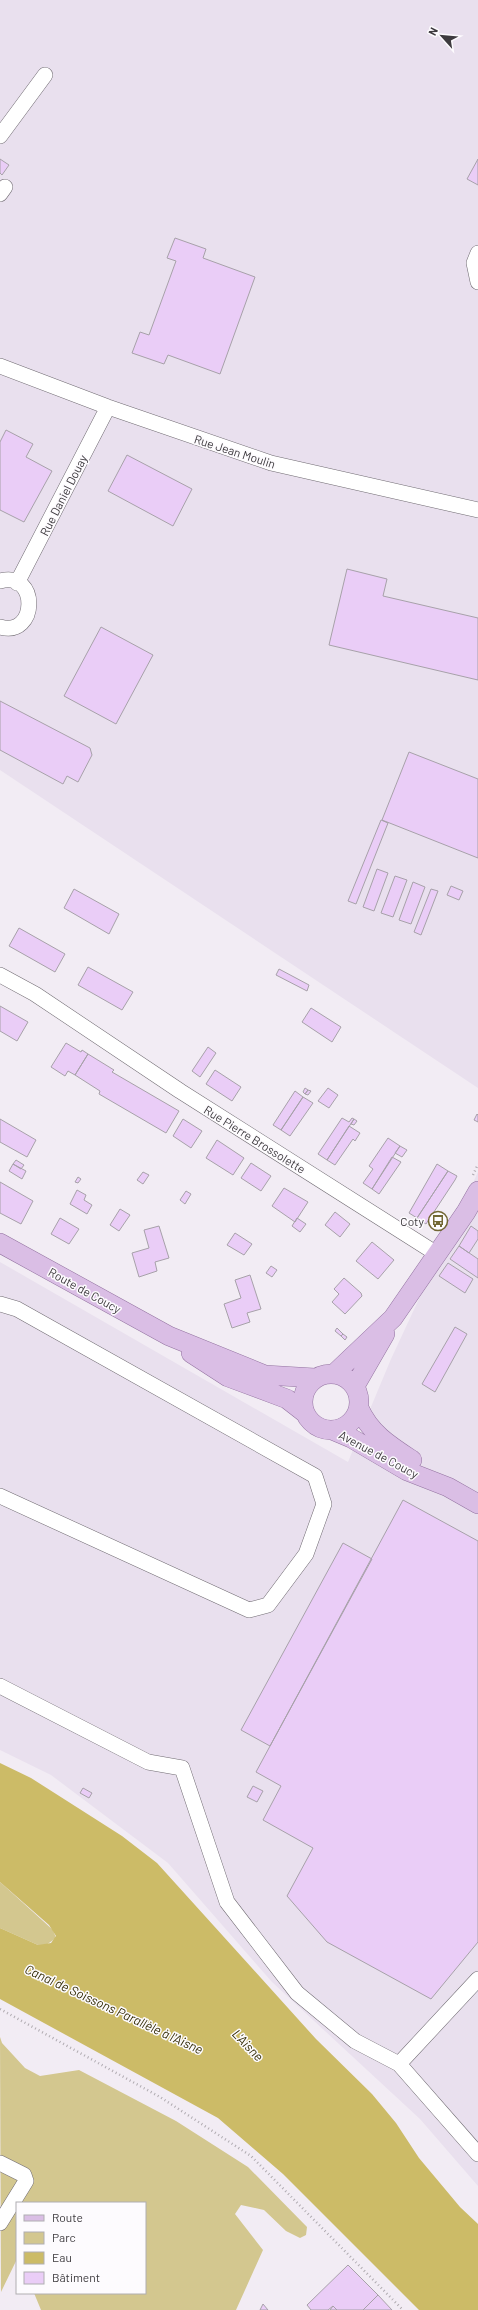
<svg xmlns="http://www.w3.org/2000/svg" width="478" height="2310" viewBox="0 0 478 2310" font-family="Barlow,sans-serif">
	<rect width="100%" height="100%" fill="#f2ecf4"/>
	<path fill="#e9e0ee" d="M0,0h478v1088l-478,-318z
		M478,1172v1014l-58,-67 -148,-137 -104,-119 -117,-88 -51,-25v-488l348,200 43,-103z"/>
	<path fill="#d3c78f" d="M0,1882l53,48 3,8 -10,7h-8l-38,-17z
		M0,2037l2,6 23,25 15,8 39,-6 97,51 72,46 59,60 -1,8 -6,3 -14,-7 -22,-21 -23,-5 -6,9 28,36 -27,60h-195l-7,-17h111v-90h-128v56l-16,33z"/>
	<path fill="#ccbb67" d="M0,1763l31,15 91,58 35,27 159,176 56,55 24,29 23,35 41,49 18,17v86h-59l-136,-136 -65,-56 -218,-119v-71l38,17 13,-2 5,-7 -7,-11 -49,-43z"/>
	<path fill="#eacdf7" stroke="#a7a1a9" d="M0,159l9,6 -7,10 -2,-2z
		M478,159v26l-11,-6z
		M175,238l31,11 -3,9 52,19 -35,97 -52,-19 -4,9 -32,-11 8,-21 9,3 27,-74 -9,-3z
		M6,430l27,14 -7,13 26,14 -28,51 -24,-12v-68z
		M127,455l65,34 -19,37 -65,-35z
		M347,569l40,10 -4,17 95,22v62l-149,-35z
		M101,627l52,28 -37,69 -52,-28z
		M0,701l90,47 2,7 -14,27 -11,-6 -4,8 -63,-34z
		M409,752l69,27v79l-96,-38z
		M381,820l7,3 -32,81 -8,-3z
		M377,869l11,4 -14,38 -11,-4z
		M395,876l12,4 -14,37 -12,-4z
		M413,882l12,5 -14,37 -12,-4z
		M451,886l12,5 -4,9 -12,-5z
		M74,889l45,25 -10,20 -45,-26z
		M431,889l7,2 -17,44 -7,-3z
		M19,928l46,26 -10,18 -46,-26z
		M88,967l45,25 -11,18 -44,-25z
		M279,969l30,16 -2,6 -31,-16z
		M0,1006l28,16 -11,19 -17,-10z
		M311,1008l30,19 -9,15 -30,-20z
		M66,1043l15,9 1,-2 6,4 -13,21 -7,-4 -3,5 -14,-9z
		M208,1047l8,6 -16,24 -8,-6z
		M88,1054l26,16 -2,2 67,39 -13,22 -67,-39 1,-3 -25,-16z
		M215,1070l26,17 -9,14 -26,-17z
		M305,1088l3,2 -3,4 -2,-2z
		M328,1088l10,7 -9,13 -11,-7z
		M308,1090l3,1 -3,4 -3,-1z
		M295,1091l8,6 -22,33 -8,-5z
		M303,1097l10,6 -23,33 -9,-6z
		M477,1114l1,1v7l-4,-2z
		M342,1118l7,4 3,-4 2,1 -27,41 -9,-6z
		M0,1119l36,21 -9,17 -27,-15z
		M183,1119l19,12 -11,17 -18,-12z
		M354,1119l3,2 -3,4 -3,-1z
		M349,1126l11,7 -5,8 -2,-2 -18,26 -8,-5z
		M388,1138l12,8 -28,43 -9,-6 10,-14 -4,-3z
		M217,1140l27,18 -11,17 -27,-17z
		M400,1146l7,4 -5,7 -7,-4z
		M392,1157l9,5 -22,32 -7,-5z
		M16,1160l8,5 -3,4 -8,-5z
		M251,1163l20,13 -10,15 -20,-13z
		M13,1164l13,7 -4,8 -13,-8z
		M437,1164l11,7 -31,47 -8,-5z
		M448,1171l9,5 -2,4 -29,44 -9,-6z
		M143,1172l6,3 -6,9 -6,-4z
		M78,1177l3,2 -3,4 -3,-1z
		M0,1182l33,19 -12,23 -21,-11z
		M284,1188l24,14 -13,20 -23,-16z
		M77,1190l9,5 -2,5 8,5 -5,9 -17,-10z
		M186,1191l5,3 -6,10 -5,-4z
		M120,1209l10,6 -11,16 -9,-6z
		M335,1212l15,12 -10,13 -15,-12z
		M60,1218l19,11 -10,15 -18,-10z
		M297,1218l9,6 -6,8 -8,-6z
		M159,1226l10,32 -14,4 2,9 -18,6 -7,-24 17,-5 -5,-18z
		M471,1226l7,5v8l-9,14 -10,-7z
		M235,1233l17,11 -8,11 -17,-10z
		M372,1242l22,18 -16,19 -22,-18z
		M459,1246l19,13v19l-28,-19z
		M448,1263l25,16 -8,14 -26,-17z
		M271,1266l6,4 -5,7 -6,-4z
		M250,1275l11,34 -14,4 3,9 -18,6 -8,-24 17,-6 -6,-18z
		M344,1278l17,15 1,3 -17,18 -13,-12 7,-8 -5,-5z
		M455,1327l12,7 -32,58 -13,-8z
		M337,1328l6,6 -2,2 -6,-5z
		M343,1334l4,3 -2,3 -4,-4z
		M403,1500l75,41v401l-47,57 -104,-57 -40,-46 26,-48 -50,-28 18,-34 -25,-14z
		M343,1543l29,16 -102,187 -29,-16z
		M253,1786l10,5 -6,11 -10,-5z
		M83,1788l9,5 -3,5 -9,-5z
		M348,2265l30,30 -15,15h-26l-4,-4 -5,4h-17l-4,-5z
		M378,2295l14,15h-29z
		M263,2304l5,6h-8z
		M333,2306l4,4h-7z"/>
	<g fill="none" stroke-linecap="round" stroke-linejoin="round">
		<g stroke="#706b72" stroke-width="16">
			<path id="minor" d="M0,136l45,-61
				M0,194l5,-7
				M478,253l-4,10 4,19
				M0,366l108,41 163,56 207,47
				M0,581c39,-11 38,57 0,46
				M17,583l91,-176
				M0,975l35,19 145,97 257,163
				M0,1304l17,5 298,167 9,28 -18,50 -38,51 -19,5 -249,-114
				M0,1686l148,76 34,6 45,134 70,91 58,48 44,23 79,90
				M399,2064l79,-85
				M0,2163l24,12 2,6 -26,42"/>
		</g>
		<g stroke="#9373a0" stroke-width="20">
			<path id="major" d="M0,1243l169,93 96,39 50,3
				M191,1353l37,24 59,22 18,14
				M335,1373l58,-55 73,-106 12,-21
				M303 1402a28 28 0 1 1 56 0a28 28 0 1 1-56 0Z
				M355,1386l30,-52
				M359,1408c11,25 30,37 53,52
				M332,1430l19,8 56,33 41,16 30,17"/>
		</g>
		<path stroke="#b0abb1" stroke-width="2.5" stroke-dasharray="1 3" stroke-linecap="butt" d="M473,1175l5,-11
			M0,2009l160,88 91,59 152,154"/>
		<use href="#minor" stroke="#fff" stroke-width="15"/>
		<use href="#major" stroke="#dabee5" stroke-width="19"/>
	</g>
	<defs>
		<g id="bus-ring" transform="scale(1)"><circle r="9.5" fill="#fdfbfe" stroke="#726734" stroke-width="1.5"/><path d="M-5-6H5V4H4V6H2V4H-2V6H-4V4H-5ZM-3.5-4V0h7V-4ZM-3.5 1.2v1.5H-2V1.2ZM2 1.2v1.5H3.5V1.2Z" fill="#726734"/></g>
	</defs>
	<g fill-rule="evenodd">
		<use href="#bus-ring" x="438" y="1221"/>
	</g>
	<g text-anchor="middle" dominant-baseline="central" stroke-width="3" stroke-linejoin="round" paint-order="stroke">
		<g font-size="12" fill="#3d3a3e" stroke="#fdfbfe">
			<text transform="translate(235 451) rotate(18)">Rue Jean Moulin</text>
			<text transform="translate(63 495) rotate(-63)">Rue Daniel Douay</text>
			<text transform="translate(255 1139) rotate(32)">Rue Pierre Brossolette</text>
			<text transform="translate(85 1290) rotate(29)">Route de Coucy</text>
			<text transform="translate(379 1454) rotate(28)">Avenue de Coucy</text>
		</g>
		<g font-size="12" fill="#3d3a3e" stroke="#fdfbfe" text-anchor="end">
			<text x="424" y="1221">Coty</text>
		</g>
		<g font-size="13" font-style="italic" fill="#342d07" stroke="#fdfbfe">
			<text transform="translate(114 2009) rotate(25)">Canal de Soissons Parallèle à l'Aisne</text>
			<text transform="translate(248 2045) rotate(46)">L'Aisne</text>
		</g>
	</g>
	<rect x="16" y="2202" width="130" height="92" fill="#fdfbfe" stroke="#b0aeb1"/>
	<rect x="24" y="2215" width="20" height="6" fill="#dabee5" stroke="#b0aeb1"/>
	<text x="52" y="2222" font-size="12" fill="#3d3a3e">Route</text>
	<rect x="24" y="2232" width="20" height="12" fill="#d3c78f" stroke="#b0aeb1"/>
	<text x="52" y="2242" font-size="12" fill="#3d3a3e">Parc</text>
	<rect x="24" y="2252" width="20" height="12" fill="#ccbb67" stroke="#b0aeb1"/>
	<text x="52" y="2262" font-size="12" fill="#3d3a3e">Eau</text>
	<rect x="24" y="2272" width="20" height="12" fill="#eacdf7" stroke="#b0aeb1"/>
	<text x="52" y="2282" font-size="12" fill="#3d3a3e">Bâtiment</text>
	<g transform="translate(442 36) rotate(297)" stroke="#fdfbfe" stroke-width="3" paint-order="stroke">
	<path d="M0-3L7 15L0 10L-7 15Z" fill="#3d3a3e"/>
	<text y="-6" font-size="11" font-weight="bold" text-anchor="middle" fill="#3d3a3e">N</text>
	</g>
</svg>
